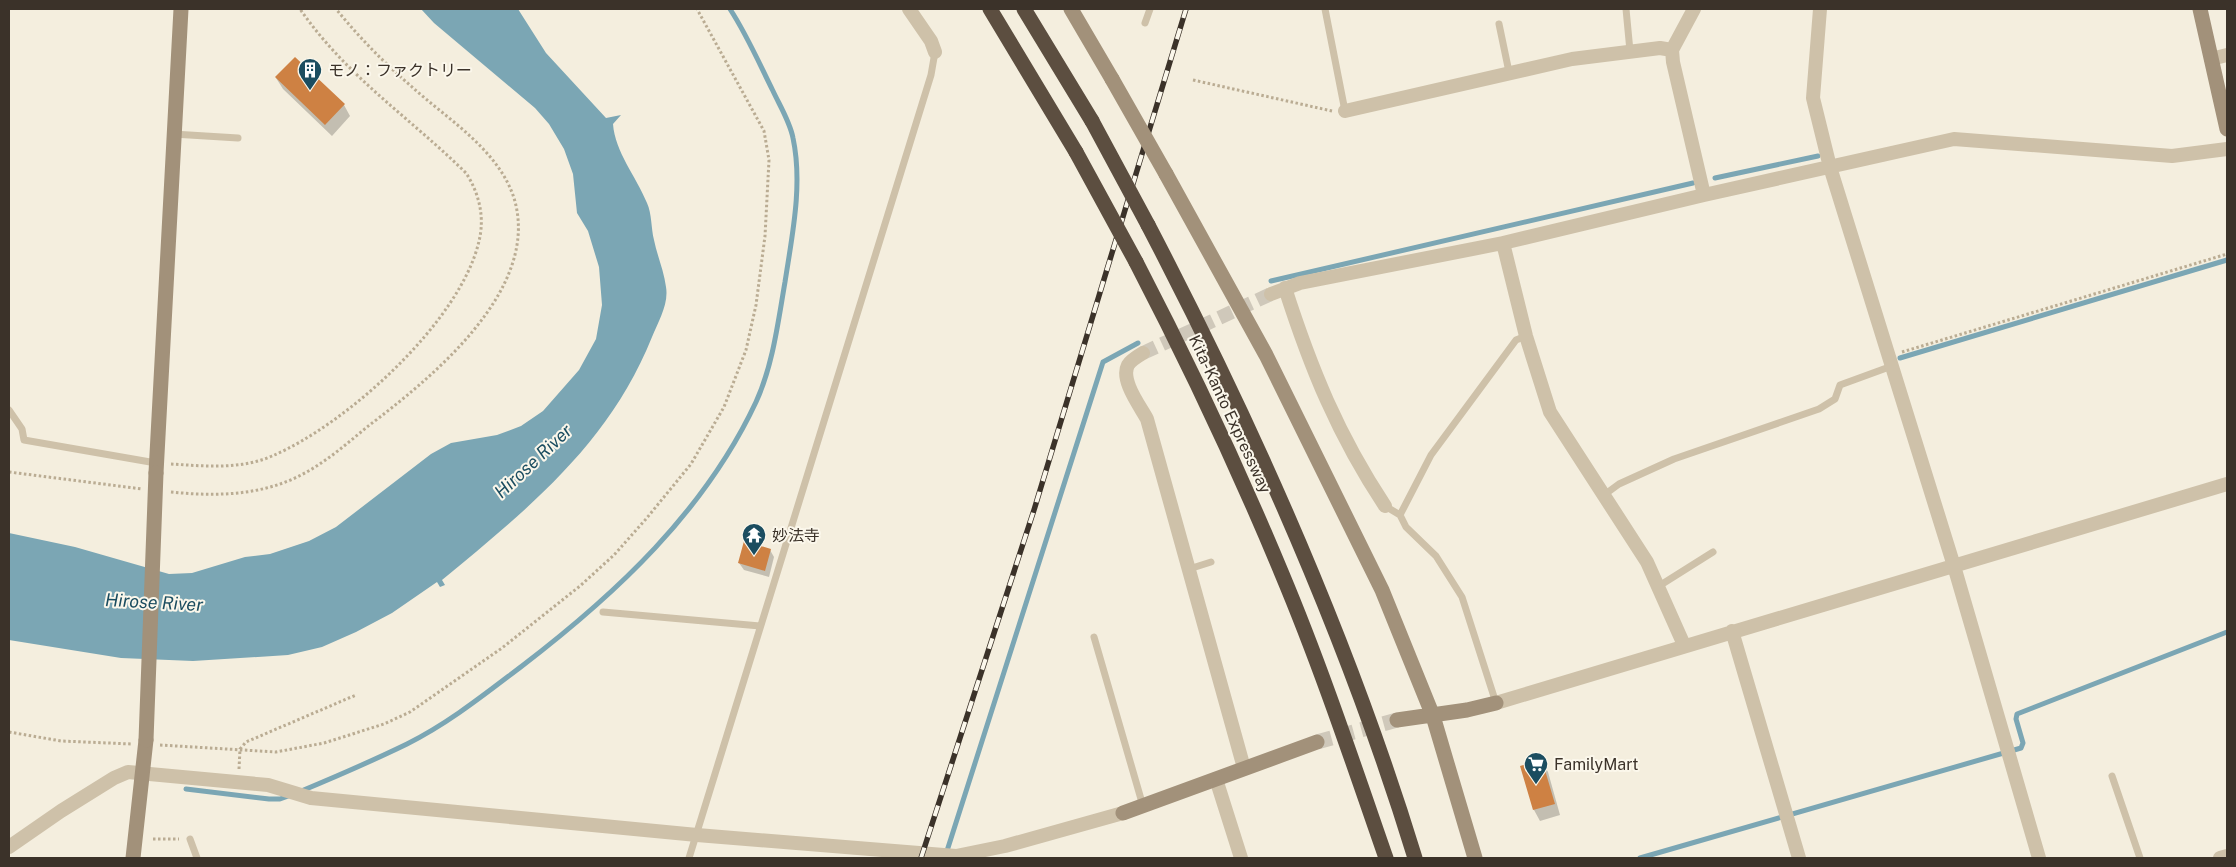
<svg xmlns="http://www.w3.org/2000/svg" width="2236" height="867" viewBox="0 0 2236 867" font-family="'Public Sans','Noto Sans JP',sans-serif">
	<rect width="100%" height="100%" fill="#f4eede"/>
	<path fill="#7ba6b4" d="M421,9h97l28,44 60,65 15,-3 -8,9c2,28 23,52 34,79 5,11 4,25 7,37 3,15 10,31 12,47 3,17 -8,35 -14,50 -43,107 -124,172 -210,243l3,5 -5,2 -3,-5 -45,31 -36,19 -34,15 -34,8 -95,6 -72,-3 -112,-18v-107l66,14 94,27 23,-1 53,-16 25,-3 39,-13 27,-14 95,-73 20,-11 46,-8 24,-9 22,-15 36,-41 17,-31 6,-34 -3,-38 -11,-36 -11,-18 -4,-39 -9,-25 -15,-25 -14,-16 -101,-85z"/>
	<path fill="#0003" d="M295,58l49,47 6,11 -18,20 -49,-47 -7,-11z
		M770,550l4,7 -5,20 -25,-7 -5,-7z
		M1542,761l6,11 12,43 -20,6 -6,-11z"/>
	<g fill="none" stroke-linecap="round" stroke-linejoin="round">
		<path stroke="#7ba6b4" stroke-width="5" d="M1715,178l103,-22
			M1271,281l422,-98
			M1900,358l327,-98
			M186,789l83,10h11l11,-4
			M299,792c36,-15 73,-31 108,-48 42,-21 78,-50 115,-78 94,-72 183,-155 234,-264 17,-37 22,-80 29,-120 7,-46 18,-97 8,-144 -3,-16 -13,-32 -20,-47 -14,-28 -26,-56 -43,-82
			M946,854l157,-492 35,-19
			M1640,858l381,-110 2,-5 -7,-24 1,-5 210,-82"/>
	</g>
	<path fill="#ce8143" d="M295,57l50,47 -20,21 -50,-48z
		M744,541l27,8 -6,22 -27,-8z
		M1542,760l13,44 -22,6 -13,-44z"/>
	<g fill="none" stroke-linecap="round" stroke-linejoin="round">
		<path stroke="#cfc8ba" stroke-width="14" stroke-dasharray="14 7" stroke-linecap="butt" d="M1143,353l128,-59"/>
		<path stroke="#cfc8ba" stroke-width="15" stroke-dasharray="15 8" stroke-linecap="butt" d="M1317,742l80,-22"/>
		<path stroke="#baac93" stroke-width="3" stroke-dasharray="2.5 2.5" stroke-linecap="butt" d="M1193,80l139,31
			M1902,352l325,-98
			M171,464c34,2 69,6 101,-8 74,-31 189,-135 207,-215 6,-24 0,-48 -13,-68 -58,-57 -119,-96 -166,-164
			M9,472l133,17
			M171,492c39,4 80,4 117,-11 30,-12 55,-34 79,-54 63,-48 175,-137 147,-229 -16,-49 -67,-79 -103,-112 -27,-23 -52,-49 -75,-77
			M9,732l52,9 71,3
			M160,745l116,7 48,-9 60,-19 26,-12 92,-64 78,-62 34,-31 32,-36 45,-55 33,-57 22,-57 10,-45 9,-69 4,-76 -5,-29 -67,-122
			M239,769l1,-20 6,-7 110,-47
			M153,839h26"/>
		<path stroke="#cec1a9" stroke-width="7" d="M1325,9l20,102
			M1626,9l4,42
			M1145,23l5,-14
			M1499,24l10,48
			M173,134l65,4
			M9,410l13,19 2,11 132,23
			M1604,495l15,-11 55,-25 145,-50 16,-10 5,-14 52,-19
			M1385,506l15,9 31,-60 85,-115 10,-4
			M1400,515l6,12 30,29 26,41 34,106
			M1189,569l22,-7
			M1659,586l54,-34
			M603,612l157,14
			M1094,637l49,169
			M2112,776l28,82
			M190,839l7,19
			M689,858l242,-783 4,-23"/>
		<path stroke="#cec1a9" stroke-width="14" d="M909,9l22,32 4,11
			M1694,9l-22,41 1,12 31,133
			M1820,9l-7,89 17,69 124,399 85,292
			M2211,59l16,-4
			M1345,111l227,-52 88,-11 12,2
			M1503,243l23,93 24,76 97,150 37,83
			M1285,288c26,81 53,147 100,218
			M1271,294l29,-11 203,-40 201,-48 250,-56 218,17 55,-7
			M1143,353c-5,3 -12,7 -15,12 -8,15 12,41 19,54l97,349
			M1732,631l67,227
			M1496,703l731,-219
			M1216,779l25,79
			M9,847l52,-36 53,-33 14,-6 140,13 43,13 386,37 259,21 49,-10 118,-33
			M2220,858l7,-2"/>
		<path stroke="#a2917a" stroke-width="15" d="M1071,9l41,70
			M2200,9l27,120
			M1166,174l100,181 116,235 51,126 42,142
			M156,473l25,-464
			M1397,720l70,-10 29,-7
			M1123,813l194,-71
			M133,858l13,-118"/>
		<path stroke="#5c4e40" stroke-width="15" d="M990,9l86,143
			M1024,9l68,112
			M1148,225c106,203 200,414 267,633
			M1136,262c53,102 102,206 146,312 39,93 71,189 104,284"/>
		<g stroke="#3b3229" stroke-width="5.5">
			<path id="rail" d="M921,858l113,-348 152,-501"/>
		</g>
		<use href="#rail" stroke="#fbf7eb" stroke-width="4" stroke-dasharray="11" stroke-linecap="butt"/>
		<path stroke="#a2917a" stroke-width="15" d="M1112,79l54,95
			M146,740l10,-267"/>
		<path stroke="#5c4e40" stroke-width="15" d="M1092,121l56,104
			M1076,152l60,110"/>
	</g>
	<defs>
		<g id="building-pin" transform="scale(1.25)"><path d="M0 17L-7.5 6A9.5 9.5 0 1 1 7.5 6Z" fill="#1b4d60" stroke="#fbf7eb"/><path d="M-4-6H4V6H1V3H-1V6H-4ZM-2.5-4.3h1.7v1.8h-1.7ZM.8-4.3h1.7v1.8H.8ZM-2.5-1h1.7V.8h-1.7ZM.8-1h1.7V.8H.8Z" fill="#fff"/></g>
		<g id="temple-pin" transform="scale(1.25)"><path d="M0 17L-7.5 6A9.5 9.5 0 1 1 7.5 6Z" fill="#1b4d60" stroke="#fbf7eb"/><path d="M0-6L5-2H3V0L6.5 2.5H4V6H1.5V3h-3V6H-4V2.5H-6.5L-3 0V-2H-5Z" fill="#fff"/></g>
		<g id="supermarket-pin" transform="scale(1.25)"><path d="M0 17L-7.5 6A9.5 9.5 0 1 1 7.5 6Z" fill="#1b4d60" stroke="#fbf7eb"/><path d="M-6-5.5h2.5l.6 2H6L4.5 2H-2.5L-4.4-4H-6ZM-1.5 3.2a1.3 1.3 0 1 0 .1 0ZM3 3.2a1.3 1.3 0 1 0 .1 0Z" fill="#fff"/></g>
	</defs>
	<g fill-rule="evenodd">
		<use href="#building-pin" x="310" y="70"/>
		<use href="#temple-pin" x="754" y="535"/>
		<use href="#supermarket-pin" x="1536" y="764"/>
	</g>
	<g text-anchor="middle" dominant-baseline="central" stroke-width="4" stroke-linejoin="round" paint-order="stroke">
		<g font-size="16" fill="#3b3229" stroke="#fbf7eb" text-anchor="start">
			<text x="328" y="70">モノ：ファクトリー</text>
			<text x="772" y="535">妙法寺</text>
			<text x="1554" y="764">FamilyMart</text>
		</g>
		<g font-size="16" fill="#3b3229" stroke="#fbf7eb">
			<text transform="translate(1230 414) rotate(65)">Kita-Kanto Expressway</text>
		</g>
		<g font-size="18" font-style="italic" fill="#1b4d60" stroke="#fbf7eb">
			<text transform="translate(533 461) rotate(-43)">Hirose River</text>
			<text transform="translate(154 602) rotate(3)">Hirose River</text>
		</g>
	</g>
	<rect width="2236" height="867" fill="none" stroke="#3b3229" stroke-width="20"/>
</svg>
